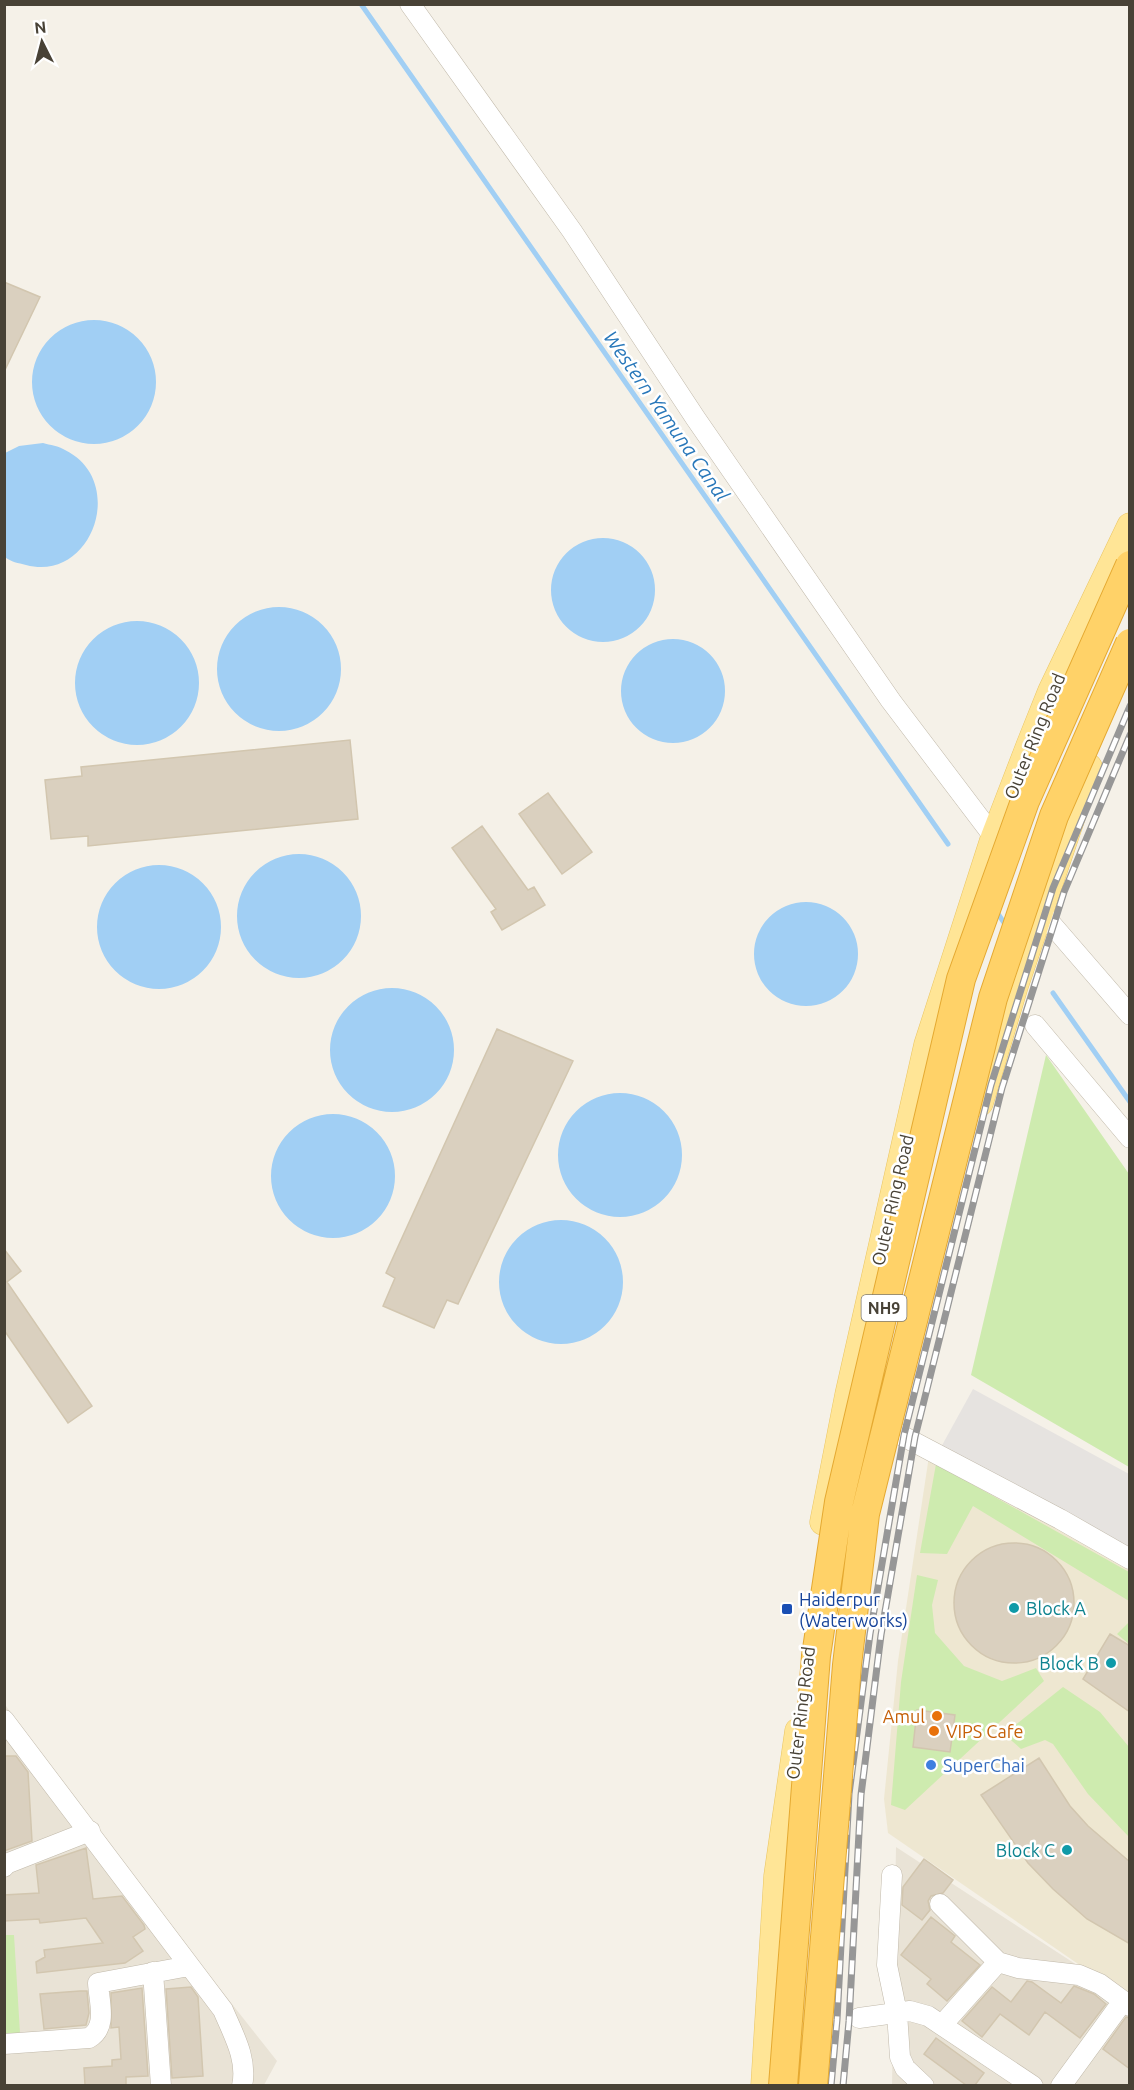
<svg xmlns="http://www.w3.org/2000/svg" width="1134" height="2090" viewBox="0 0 1134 2090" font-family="Ubuntu,sans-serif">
	<rect width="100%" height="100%" fill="#f5f1e8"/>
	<path fill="#e9e3d6" d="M4,1703l66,96 207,262 -13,24h-259z
		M896,1847l233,152v86l-237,1z"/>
	<path fill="#eee7d1" d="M929,1456l200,112v431l-241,-166 -4,-34 14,-138z"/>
	<path fill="#ceebaf" d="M1046,1055l83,119v293l-158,-92z
		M936,1464l193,108v29l-156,-95 -26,48 -27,-1z
		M917,1575l21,5 -6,25 3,28 29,33 38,15 34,-13 8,13 -139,129 -14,-5 10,-123z
		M1129,1622v22l-12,-10z
		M1063,1687l37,25 29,35v90l-41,-43 -35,-50 -8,-4 -24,9 -17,-15z
		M5,1935h9l6,98 -15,1z"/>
	<path fill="#e6e3e0" d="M973,1389l156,85v80l-189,-105z"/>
	<path fill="#a1cff4" d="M32 382a62 62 0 1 1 124 0a62 62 0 1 1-124 0Z
		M43,443c7,2 16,3 22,7 63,31 27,133 -39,115 -8,-2 -15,-3 -21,-8v-104l14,-7z
		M551 590a52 52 0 1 1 104 0a52 52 0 1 1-104 0Z
		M217 669a62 62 0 1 1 124 0a62 62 0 1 1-124 0Z
		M75 683a62 62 0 1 1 124 0a62 62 0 1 1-124 0Z
		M621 691a52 52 0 1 1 104 0a52 52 0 1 1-104 0Z
		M237 916a62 62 0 1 1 124 0a62 62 0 1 1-124 0Z
		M97 927a62 62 0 1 1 124 0a62 62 0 1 1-124 0Z
		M754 954a52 52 0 1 1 104 0a52 52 0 1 1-104 0Z
		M330 1050a62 62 0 1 1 124 0a62 62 0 1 1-124 0Z
		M558 1155a62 62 0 1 1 124 0a62 62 0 1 1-124 0Z
		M271 1176a62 62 0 1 1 124 0a62 62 0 1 1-124 0Z
		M499 1282a62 62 0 1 1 124 0a62 62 0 1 1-124 0Z"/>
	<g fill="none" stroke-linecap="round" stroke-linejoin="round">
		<path stroke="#a1cff4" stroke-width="5" d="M361,4l587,840
			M996,911l11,16
			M1053,993l77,109"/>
	</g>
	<path fill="#dad0bf" stroke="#d2c6af" stroke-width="1.5" d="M4,282l36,15 -36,75z
		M350,740l8,79 -270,27v-10l-37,3 -6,-59 37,-4 -1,-9z
		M548,793l44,59 -30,22 -43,-60z
		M482,826l46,64 6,-3 11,18 -43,25 -11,-18 5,-3 -44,-61z
		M497,1029l76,32 -115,243 -11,-4 -13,28 -51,-22 12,-28 -9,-5z
		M4,1249l17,22 -14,11 85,124 -24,17 -64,-93z
		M954 1603a60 60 0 1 1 120 0a60 60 0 1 1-120 0Z
		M1110,1634l20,12v66l-47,-33z
		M917,1710l38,5 -5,37 -37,-5z
		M4,1756h12l12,16 4,69 -28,10z
		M1039,1758l31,48 18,20 42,36v82l-43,-25 -34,-30 -25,-26 -47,-68z
		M86,1848l7,51 29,-3 22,29 1,4 -12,8 10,14 -18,12 -88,10 -1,-11 9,-5 -1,-7 59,-7 -17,-25 -46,5 -1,-4 -35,2v-26l35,-2 -3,-28z
		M924,1859l29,21 -10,13 -12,3 -3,5 2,9 -8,10 -20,-15 1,-18z
		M931,1917l24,19 -4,6 29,23 -33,36 -20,-17 4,-5 -30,-24z
		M1027,1981l5,1 29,21 13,-17 20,8 12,10 -26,34 -35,-26 -16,23 -29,-21 -18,23 -20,-16 30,-34 19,15z
		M191,1987l7,10 5,79 -31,2 -6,-89z
		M142,1988l6,88 -22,1v8h-41l-1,-17 28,-2v-6l9,-1 -2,-32 -8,1v-35z
		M80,1991h7l2,22 -3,12 -42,4 -4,-35z
		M1126,2017l4,1v51l-27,-20z
		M936,2038l48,35 -9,12h-9l-42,-31z"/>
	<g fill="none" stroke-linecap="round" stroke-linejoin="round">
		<g stroke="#c1b9aa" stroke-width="21">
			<path id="minor" d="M410,4l162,227 124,188 195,282 103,136
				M1041,912l89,103
				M1035,1025l95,113
				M895,1432l165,87 70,40
				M4,1720l219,290c10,24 25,49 19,76
				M4,1867l2,-3 84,-33
				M892,1875l-5,90 10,48 3,44 5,11 19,18
				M940,1904l58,58 20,6 61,7 21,9 30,22
				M153,1972l8,114
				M859,2018l51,-7 18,5 105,70
				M942,2025l56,-63
				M4,2044l85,-6c19,-11 10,-36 9,-55l91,-17
				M1061,2086l62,-85"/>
		</g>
		<g stroke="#eac561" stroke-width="27">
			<path id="major" d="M980,1103l35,-117 74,-219
				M823,1522l25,-127 79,-350 67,-208 35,-91 22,-55 79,-165
				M764,2086l13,-210 21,-145"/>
		</g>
		<use href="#minor" stroke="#fff" stroke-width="20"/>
		<use href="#major" stroke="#ffe596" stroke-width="26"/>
		<g stroke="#979797" stroke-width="7">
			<path id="rail" d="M831,2086l6,-66 12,-226 21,-160 34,-199 87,-350 62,-197 77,-182
				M843,2086l6,-65 12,-226 20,-160 34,-198 87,-349 62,-196 66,-157"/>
		</g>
		<use href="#rail" stroke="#fff" stroke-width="4.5" stroke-dasharray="14" stroke-linecap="butt"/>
		<g stroke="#e5a931" stroke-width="30" stroke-linecap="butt">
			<path id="highway-bridge" d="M783,2086l33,-430 23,-154 122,-523 64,-178 105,-236
				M813,2086l34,-421 18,-151 128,-516 61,-182 76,-173"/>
		</g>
		<use href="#highway-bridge" stroke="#ffd268" stroke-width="28"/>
	</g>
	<g fill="#0f9aa8" stroke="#fff" stroke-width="2">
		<circle cx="1014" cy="1608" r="6"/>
		<circle cx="1111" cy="1663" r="6"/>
		<circle cx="1067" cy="1850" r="6"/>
	</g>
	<rect fill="#1a4fb4" stroke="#fff" stroke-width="2" x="781" y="1603" width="12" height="12" rx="3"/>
	<g fill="#e8710a" stroke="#fff" stroke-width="2">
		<circle cx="937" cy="1716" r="6"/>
		<circle cx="934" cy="1731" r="6"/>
	</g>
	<circle fill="#3f7fe0" stroke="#fff" stroke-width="2" cx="931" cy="1765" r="6"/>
	<g text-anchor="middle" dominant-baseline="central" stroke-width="5" stroke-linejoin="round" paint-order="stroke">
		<rect fill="#fff" stroke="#7f7b72" stroke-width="1.5" x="861.5" y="1295" width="45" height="26" rx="4.5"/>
		<g font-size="16" font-weight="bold" fill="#484236">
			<text x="884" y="1308">NH9</text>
		</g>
		<g font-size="18" fill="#484236" stroke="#fff">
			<text transform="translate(1034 736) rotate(-68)">Outer Ring Road</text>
			<text transform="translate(892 1200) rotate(-77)">Outer Ring Road</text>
			<text transform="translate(800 1713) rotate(-83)">Outer Ring Road</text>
		</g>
		<g font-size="18" fill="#164399" stroke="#fff" text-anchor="start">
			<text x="799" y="1599">Haiderpur<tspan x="799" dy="21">(Waterworks)</tspan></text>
		</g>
		<g font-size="18" fill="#0d838f" stroke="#fff" text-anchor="end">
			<text x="1026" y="1608" text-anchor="start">Block A</text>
			<text x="1099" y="1663">Block B</text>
			<text x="1055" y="1850">Block C</text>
		</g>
		<g font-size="18" fill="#c56008" stroke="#fff" text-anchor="end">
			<text x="925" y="1716">Amul</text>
			<text x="946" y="1731" text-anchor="start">VIPS Cafe</text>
		</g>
		<g font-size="18" fill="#366cbe" stroke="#fff" text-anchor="start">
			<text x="943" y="1765">SuperChai</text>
		</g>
		<g font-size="20" font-style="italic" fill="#2978ba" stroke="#fff">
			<text transform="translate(667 416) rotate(55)">Western Yamuna Canal</text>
		</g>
	</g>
	<rect width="1134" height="2090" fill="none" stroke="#484236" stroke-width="12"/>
	<g transform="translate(42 42) rotate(354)" stroke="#ffffff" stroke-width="4.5" paint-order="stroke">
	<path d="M0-4.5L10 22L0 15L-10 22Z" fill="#484236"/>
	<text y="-9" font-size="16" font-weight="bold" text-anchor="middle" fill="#484236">N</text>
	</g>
</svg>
